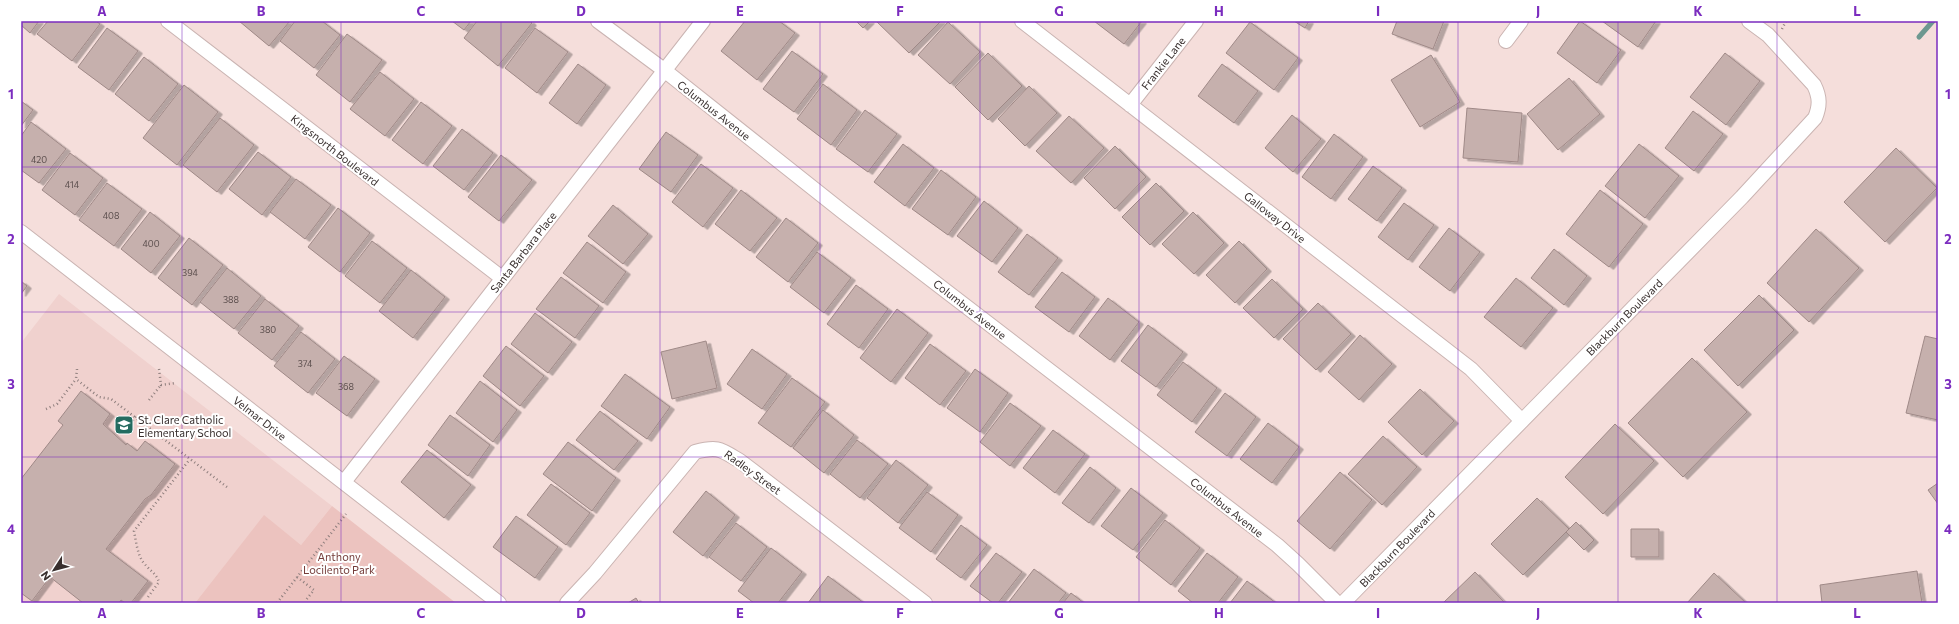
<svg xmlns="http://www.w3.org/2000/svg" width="1959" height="624" viewBox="0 0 1959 624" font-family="Commissioner,sans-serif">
	<defs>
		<filter id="shadow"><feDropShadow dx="4.5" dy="2.5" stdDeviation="0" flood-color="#0004"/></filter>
	</defs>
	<rect width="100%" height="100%" fill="#f5dedb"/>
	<path fill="#f0d1ce" d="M59,294l273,212 -31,39 -37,-29 -69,87h-174v-260z"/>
	<path fill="#ecc3bf" d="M332,506l124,97h-261l69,-88 37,30z"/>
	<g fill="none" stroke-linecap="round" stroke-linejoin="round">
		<path stroke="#6d9890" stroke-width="5" d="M1919,37l14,-16"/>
	</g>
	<path fill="#c6b0ad" stroke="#9f8987" filter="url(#shadow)" d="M21,21h18l-9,12 -9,-8z
		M48,21h48l4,3 -28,37 -35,-27z
		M239,21h51l-21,25z
		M295,21h27l18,14 -26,33 -34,-27z
		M452,21h19l-7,9z
		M477,21h53l2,2 -34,43 -34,-28z
		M745,21h34l16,12 -38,47 -36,-29z
		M856,21h14l-7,7z
		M876,21h65l-32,32z
		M1094,21h48l-18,23z
		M1294,21h15l-4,7z
		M1397,21h47l-11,28 -41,-15z
		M1580,21l41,29 -24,33 -40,-30z
		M1602,21h54l-18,26z
		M948,22l32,30 -30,32 -32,-29z
		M1250,22l48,36 -24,32 -48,-37z
		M107,28l31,23 -29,39 -31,-23z
		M535,28l33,24 -31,41 -32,-25z
		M347,34l35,26 -32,42 -34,-27z
		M792,51l31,23 -29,38 -31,-23z
		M988,53l34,33 -34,34 -33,-33z
		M1725,53l35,28 -34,44 -36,-28z
		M1431,55l29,47 -40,25 -29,-47z
		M144,57l34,27 -29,37 -34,-27z
		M578,64l28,21 -29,39 -28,-21z
		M1222,64l36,27 -24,32 -36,-27z
		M380,72l34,27 -29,37 -35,-27z
		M1569,78l31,36 -42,36 -31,-36z
		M823,84l34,26 -26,35 -34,-26z
		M184,85l34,27 -41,53 -34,-27z
		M1029,86l28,27 -32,33 -27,-27z
		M21,101l12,9 -12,16z
		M421,102l31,24 -29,38 -31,-24z
		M1467,108l55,5 -4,49 -55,-4z
		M865,110l32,24 -29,38 -32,-23z
		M1693,111l30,23 -29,37 -29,-23z
		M1292,115l29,24 -28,33 -28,-24z
		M1069,116l35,32 -33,35 -35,-32z
		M220,118l34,27 -37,47 -34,-27z
		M31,122l35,27 -27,34 -18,-13v-34z
		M462,129l31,24 -29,37 -31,-24z
		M666,132l32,23 -27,37 -32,-23z
		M1334,134l29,23 -32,42 -29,-22z
		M903,144l31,24 -29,38 -31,-24z
		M1639,144l40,32 -34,42 -40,-32z
		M1115,146l31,31 -31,32 -31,-31z
		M1896,148l41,40 -52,54 -41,-40z
		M258,152l33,25 -29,38 -33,-26z
		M70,153l33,25 -28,37 -33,-25z
		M501,155l31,25 -33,41 -31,-24z
		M701,164l32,24 -30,39 -31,-25z
		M1373,166l29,22 -25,33 -29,-22z
		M941,170l35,27 -28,38 -36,-26z
		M296,179l35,26 -26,34 -35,-27z
		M107,183l35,26 -28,37 -35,-26z
		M1156,183l28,28 -34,34 -28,-28z
		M741,190l36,28 -27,33 -35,-27z
		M1600,190l43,34 -34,43 -43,-33z
		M984,201l34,27 -26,34 -35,-26z
		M1404,203l30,22 -26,35 -30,-23z
		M613,205l35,29 -25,30 -35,-28z
		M338,208l32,25 -30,39 -32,-25z
		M150,212l30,24 -29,37 -30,-24z
		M1193,212l31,31 -30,31 -32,-30z
		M786,218l32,25 -30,39 -32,-25z
		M1449,228l31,24 -30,39 -31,-24z
		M1816,229l43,39 -50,54 -42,-39z
		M1027,234l31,24 -29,37 -31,-23z
		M189,238l34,27 -31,40 -34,-27z
		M372,241l35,27 -27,35 -35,-27z
		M1239,241l28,28 -32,34 -29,-28z
		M587,242l39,30 -23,31 -40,-30z
		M1554,249l33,27 -23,29 -33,-27z
		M817,252l34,26 -27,35 -34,-26z
		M227,268l34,28 -27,33 -34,-27z
		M411,270l34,27 -32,41 -34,-27z
		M1062,272l33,25 -26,35 -34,-25z
		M561,277l38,29 -24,32 -39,-29z
		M1516,278l37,30 -32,39 -37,-30z
		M1272,279l31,30 -29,29 -31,-30z
		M21,281l6,5 -6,8z
		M856,285l32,24 -29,39 -32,-24z
		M1759,295l35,35 -56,56 -34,-36z
		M1108,298l31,24 -29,38 -31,-24z
		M265,299l34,27 -27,34 -34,-27z
		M1318,303l33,31 -35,36 -33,-31z
		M897,309l31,24 -37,49 -31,-24z
		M535,313l37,29 -24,31 -37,-29z
		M1148,325l35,27 -27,35 -35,-26z
		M301,332l34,27 -27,34 -34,-27z
		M1360,335l32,29 -33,36 -31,-28z
		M1925,336l13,3v81l-32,-7z
		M706,341l11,47 -45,11 -11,-47z
		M930,344l36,27 -26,34 -35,-27z
		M506,346l38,30 -24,30 -37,-30z
		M752,349l35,25 -25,35 -35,-25z
		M344,356l31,23 -28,37 -31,-23z
		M1692,358l55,54 -64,65 -55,-54z
		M1183,362l34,26 -25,34 -35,-27z
		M975,369l33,24 -28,39 -33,-24z
		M625,374l45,33 -23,32 -46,-33z
		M792,378l33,24 -34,45 -33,-24z
		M480,381l37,29 -24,32 -37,-29z
		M1420,389l34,32 -32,34 -34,-33z
		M81,391l29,23 -7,10 23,21 1,-2 10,8 8,-10 30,23 -24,31 -6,4 -39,50 42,32 -17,22h-6l-4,-3 -2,3h-36l-33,-26 -18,24 -11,-8v-114l42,-54 -5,-4z
		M1225,393l31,24 -29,39 -32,-24z
		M1010,403l31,23 -31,40 -30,-24z
		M823,410l31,25 -30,38 -31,-25z
		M600,411l38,30 -24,29 -38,-30z
		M450,415l40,30 -22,31 -40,-31z
		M1268,423l31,24 -27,36 -32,-24z
		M1615,424l39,37 -51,53 -38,-37z
		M1053,430l32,24 -30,39 -32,-25z
		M1383,436l34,31 -35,38 -34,-31z
		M857,440l31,24 -28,34 -30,-24z
		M568,442l48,36 -24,33 -49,-37z
		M427,450l44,35 -27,33 -43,-36z
		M896,460l32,25 -30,38 -31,-25z
		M1090,467l26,21 -27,35 -27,-20z
		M1340,472l32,28 -42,49 -33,-28z
		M1938,483v21l-10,-14z
		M551,484l39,29 -24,32 -39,-30z
		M1131,488l32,25 -30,37 -32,-24z
		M706,491l29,24 -32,41 -30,-24z
		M927,492l31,23 -27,37 -32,-24z
		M1537,498l32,31 -46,46 -32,-31z
		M516,516l42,31 -23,31 -42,-31z
		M1165,520l35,28 -29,37 -35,-28z
		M1576,522l18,18 -10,10 -18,-18z
		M736,523l31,24 -26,34 -32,-24z
		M961,525l26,20 -26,33 -25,-19z
		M1631,529h28v28h-28z
		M771,548l31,24 -24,31h-24l-16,-12z
		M996,553l26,19 -24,31h-5l-23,-17z
		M1207,553l31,24 -20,26h-25l-15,-12z
		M1034,569l32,24 -8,10h-50z
		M1917,571l5,32h-100l-2,-18z
		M1475,572l30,31h-62z
		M1714,573l32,30h-59z
		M828,576l36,27h-56z
		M1247,581l29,22h-46z
		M1071,593l13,10h-21z
		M636,598l3,5h-11z"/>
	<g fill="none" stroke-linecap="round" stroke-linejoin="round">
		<g stroke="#cab4b2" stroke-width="16">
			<path id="street" d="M168,21l334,257
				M598,21l66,49 179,142 434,333 21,19 39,39
				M1022,21l449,348 51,52
				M1506,41l15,-20
				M1130,105l66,-84
				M21,232l478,371
				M344,482l359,-461
				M567,603l28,-30 100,-121c23,-6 25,-3 45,9l185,142
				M1343,603l399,-406 73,-79c5,-12 5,-21 -1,-33l-46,-50 -19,-14"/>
		</g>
		<path stroke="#8e7e7d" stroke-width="2.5" stroke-dasharray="1 3" stroke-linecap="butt" d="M1782,29l4,-8
			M77,369l-1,10 23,18 12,2 116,88
			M159,369l2,16 15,-2
			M149,400l12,-15
			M46,409l11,-5 19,-25
			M128,427l9,-12
			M297,577l17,13 -8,10
			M148,597l11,-15c-3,-9 -10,-12 -16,-20 -6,-9 -7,-21 -9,-31l56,-72
			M277,603l69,-89"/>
		<use href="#street" stroke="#fff" stroke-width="14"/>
	</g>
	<path fill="none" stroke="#7b2cbf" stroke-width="1" stroke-opacity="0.55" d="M182,21v582M341,21v582M501,21v582M660,21v582M820,21v582M980,21v582M1139,21v582M1299,21v582M1458,21v582M1618,21v582M1777,21v582M21,167h1917M21,312h1917M21,457h1917"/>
	<defs>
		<g id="school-square" transform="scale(1)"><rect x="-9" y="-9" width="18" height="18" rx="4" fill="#246b60" stroke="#fff"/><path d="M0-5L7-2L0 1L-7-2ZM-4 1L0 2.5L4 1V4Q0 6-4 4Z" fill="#fff"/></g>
	</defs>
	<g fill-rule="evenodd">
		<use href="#school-square" x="124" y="425"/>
	</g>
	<g text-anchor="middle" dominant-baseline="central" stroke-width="4" stroke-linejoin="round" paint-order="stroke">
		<g font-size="9" fill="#5c4f4e">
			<text x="39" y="159">420</text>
			<text x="72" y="184">414</text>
			<text x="111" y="215">408</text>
			<text x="151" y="243">400</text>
			<text x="190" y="272">394</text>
			<text x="231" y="299">388</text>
			<text x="268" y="329">380</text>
			<text x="305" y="363">374</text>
			<text x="346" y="386">368</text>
		</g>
		<g font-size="11" fill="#382f2e" stroke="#fff">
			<text transform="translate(1163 63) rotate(-52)">Frankie Lane</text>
			<text transform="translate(714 110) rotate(38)">Columbus Avenue</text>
			<text transform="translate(335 150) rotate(38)">Kingsnorth Boulevard</text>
			<text transform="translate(1275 217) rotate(38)">Galloway Drive</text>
			<text transform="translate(523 252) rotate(-52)">Santa Barbara Place</text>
			<text transform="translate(970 309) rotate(38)">Columbus Avenue</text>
			<text transform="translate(1624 317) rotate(-45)">Blackburn Boulevard</text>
			<text transform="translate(260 418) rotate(38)">Velmar Drive</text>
			<text transform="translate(753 472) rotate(36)">Radley Street</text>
			<text transform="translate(1227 507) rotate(38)">Columbus Avenue</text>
			<text transform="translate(1397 548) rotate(-46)">Blackburn Boulevard</text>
		</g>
		<g font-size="11" fill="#382f2e" stroke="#fff" text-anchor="start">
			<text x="138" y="419">St. Clare Catholic<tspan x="138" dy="13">Elementary School</tspan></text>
		</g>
		<g font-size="11" fill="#743c39" stroke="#fff">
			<text x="339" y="556">Anthony<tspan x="339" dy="13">Locilento Park</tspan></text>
		</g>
	</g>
	<rect width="1959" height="624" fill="none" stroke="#ffffff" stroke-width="44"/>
	<g transform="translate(54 570) rotate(234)" stroke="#ffffff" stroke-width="3" paint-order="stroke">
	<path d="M0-3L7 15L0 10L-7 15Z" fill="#382f2e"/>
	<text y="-6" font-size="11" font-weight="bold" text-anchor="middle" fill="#382f2e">N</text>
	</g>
	<rect x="22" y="22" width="1915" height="580" fill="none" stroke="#7b2cbf" stroke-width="1.5"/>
	<g font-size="13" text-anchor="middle" font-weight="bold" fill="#7b2cbf">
		<text x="102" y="16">A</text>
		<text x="261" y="16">B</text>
		<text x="421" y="16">C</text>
		<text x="581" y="16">D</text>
		<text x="740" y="16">E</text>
		<text x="900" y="16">F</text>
		<text x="1059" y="16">G</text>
		<text x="1219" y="16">H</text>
		<text x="1378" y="16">I</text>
		<text x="1538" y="16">J</text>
		<text x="1698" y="16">K</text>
		<text x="1857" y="16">L</text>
		<text x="11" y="99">1</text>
		<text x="1948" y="99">1</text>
		<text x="11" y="244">2</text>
		<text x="1948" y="244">2</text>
		<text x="11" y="389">3</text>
		<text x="1948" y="389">3</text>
		<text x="11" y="534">4</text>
		<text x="1948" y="534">4</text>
		<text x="102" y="618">A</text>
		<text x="261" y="618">B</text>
		<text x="421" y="618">C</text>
		<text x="581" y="618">D</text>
		<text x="740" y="618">E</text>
		<text x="900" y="618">F</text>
		<text x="1059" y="618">G</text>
		<text x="1219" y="618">H</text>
		<text x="1378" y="618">I</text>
		<text x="1538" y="618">J</text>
		<text x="1698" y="618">K</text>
		<text x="1857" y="618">L</text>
	</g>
</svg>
